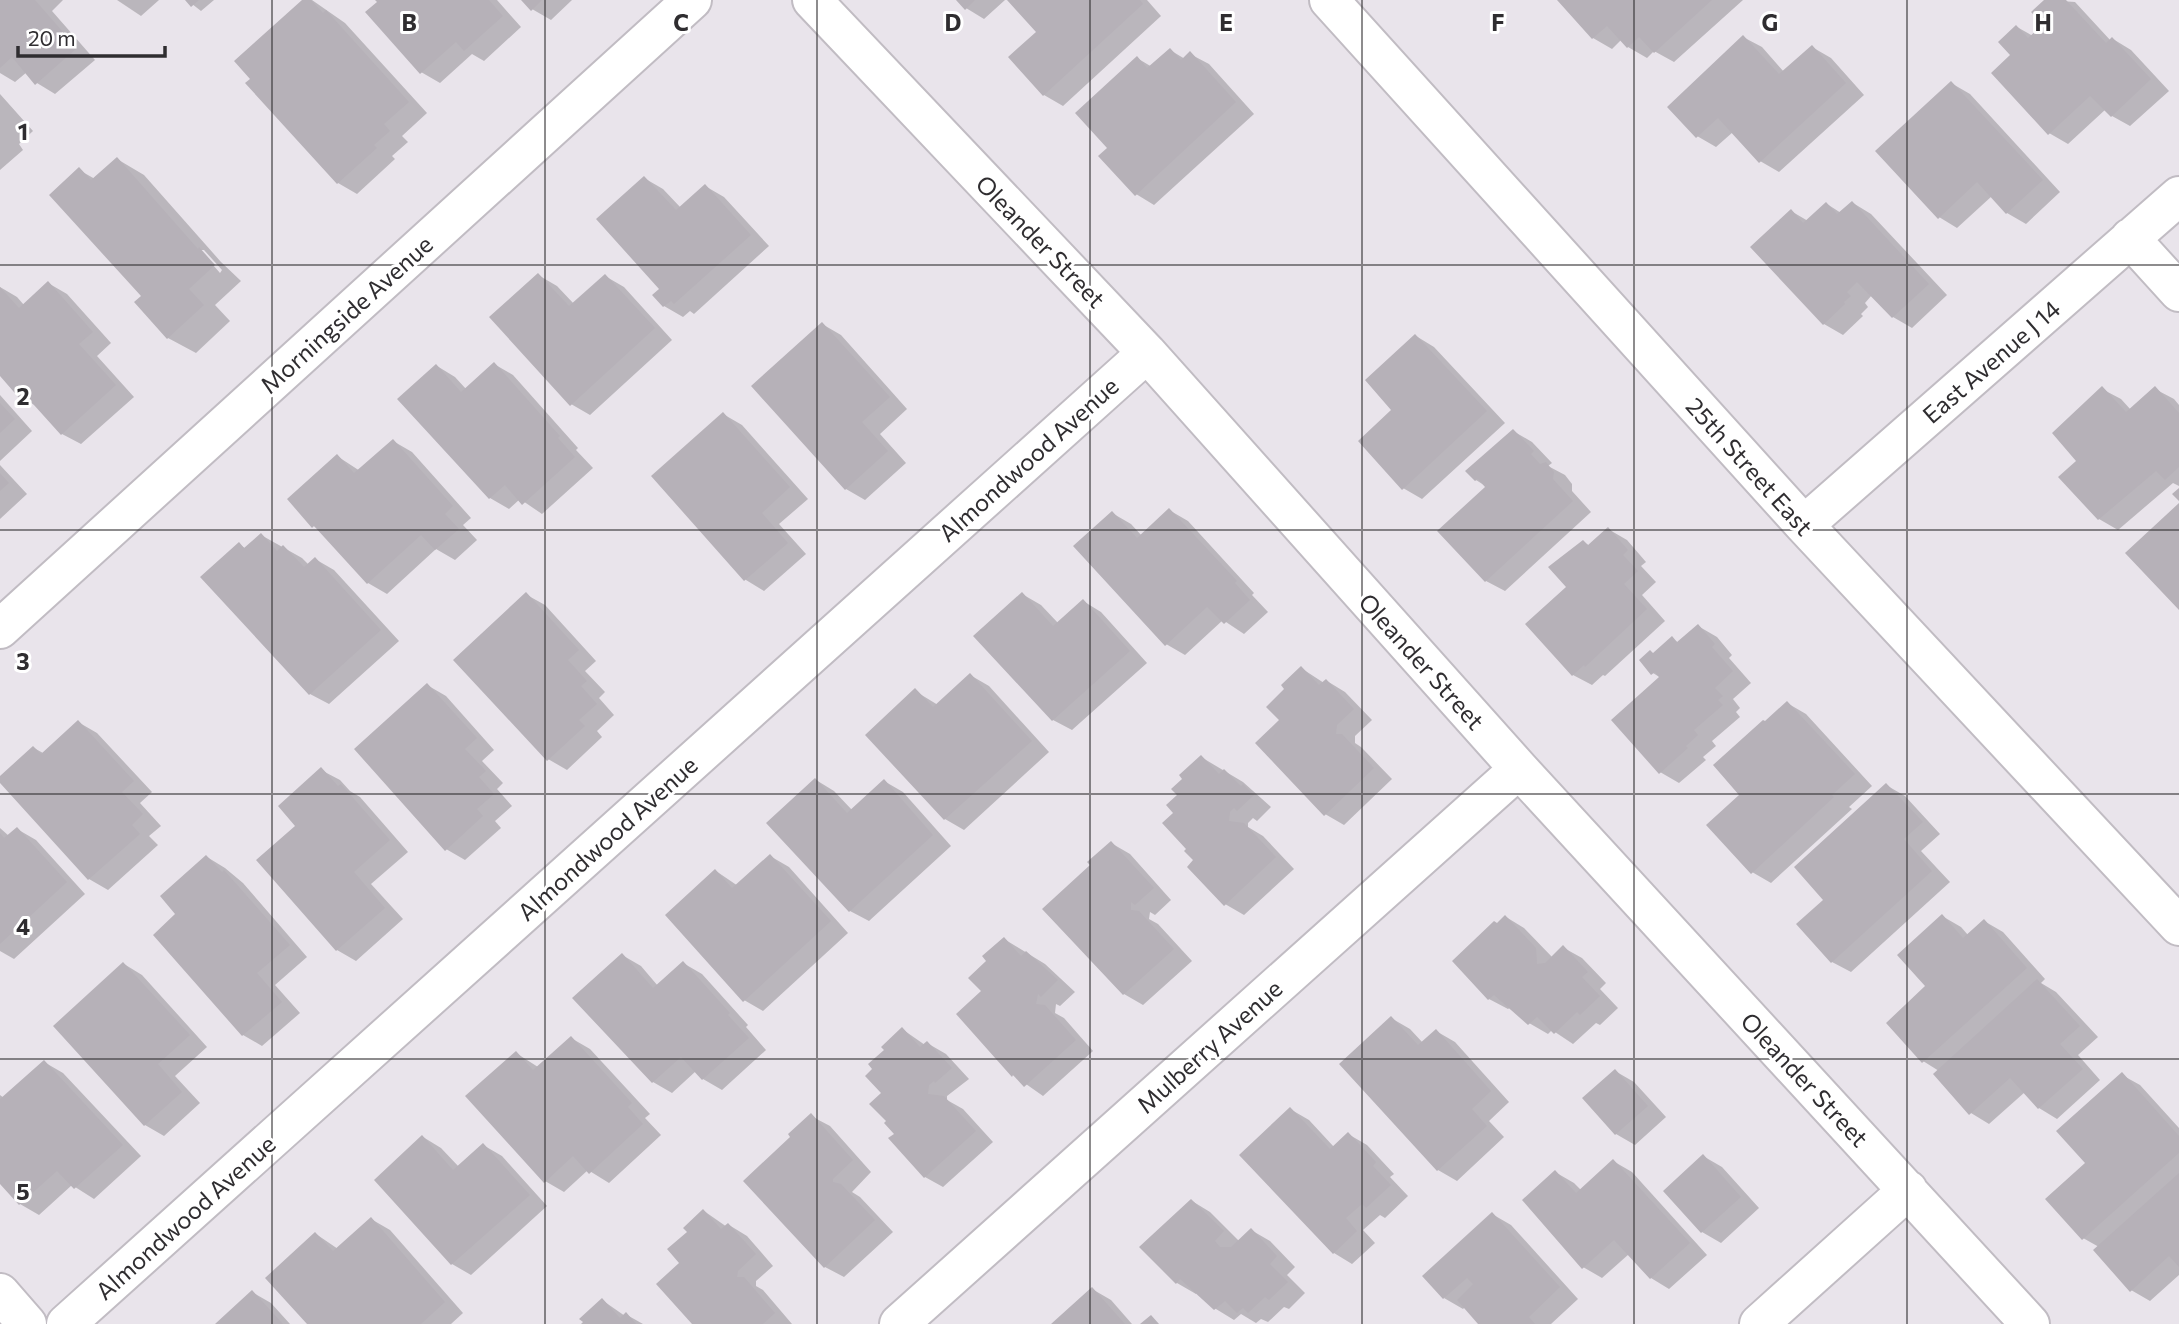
<svg xmlns="http://www.w3.org/2000/svg" width="2179" height="1324" viewBox="0 0 2179 1324" font-family="Commissioner,sans-serif">
	<rect width="100%" height="100%" fill="#e9e4eb"/>
	<path fill="#0003" fill-rule="evenodd" d="M0,0h63l-11,11 43,49 -40,34 -18,-11 -10,-11 -12,10 -15,-9z
		M117,0h42l-18,16z
		M187,0h27l-13,11z
		M304,0h8l33,23 82,90 -25,23 6,6 -16,14 3,3 -38,35 -19,-11z
		M377,0h120l24,27 -37,34 -12,-7 -32,29 -19,-11z
		M523,0h49l-21,20 -19,-11z
		M958,0h47l-21,19 -18,-11z
		M1009,0h138l14,16 -98,90 -19,-11 -33,-38 27,-25z
		M1559,0h184l-69,62 -20,-11 -7,7 -19,-11 -7,-7 -9,9 -19,-11z
		M2047,0l28,2 36,39 2,-2 18,11 38,41 -39,35 -18,-10 -6,-7 -38,35 -19,-11 -37,-78 5,-28 16,9 12,-12z
		M1743,37l19,10 22,25 28,-25 19,11 33,37 -85,77 -19,-11 -27,-29 -17,15 -19,-11z
		M1170,50l15,9 5,-5 19,10 45,50 -100,91 -18,-11 1,-136 15,9z
		M1951,83l19,11 90,98 -34,32 -19,-11 -15,-17 -35,32 -18,-11z
		M0,94l33,37 -14,13 4,6 -23,20z
		M117,159l27,16 77,87 20,19 -26,24 15,16 -34,32 -28,-15 -25,-42 -64,-126 16,9zM200,250h4l18,20 -2,3z
		M644,178l19,11 18,19 24,-22 19,11 45,49 -75,68 -4,-3 -7,6 -19,-11 -9,-11 6,-6z
		M1853,203l18,11 76,81 -35,33 -19,-11 -21,-22 -7,8 3,4 -7,7 2,2 -20,19 -19,-11 -33,-113 17,10 19,-17 14,9z
		M538,275l19,11 17,18 31,-28 19,11 48,53 -82,75 -19,-11z
		M48,283l19,11 44,49 -14,13 37,41 -53,47 -19,-10 -24,-27 -17,-10 -21,-23v-87l17,10 7,8z
		M822,324l19,11 66,74 -27,25 26,29 -41,37 -19,-11 -92,-103z
		M1416,336l18,11 71,76 -83,76 -19,-11 -9,-78z
		M494,364l19,11 65,73 -2,2 17,18 -51,46 -22,-15 -11,10 -19,-11 -56,-62 3,-70 18,11 11,12z
		M2102,389l19,10 10,11 24,-21 19,10 5,6v81l-6,-3 -55,47 -19,-11 -20,-58z
		M0,395l32,36 -32,30z
		M723,414l19,11 66,74 -29,25 27,30 -42,37 -18,-11 -92,-104z
		M1513,431l19,11 20,21 -4,3 17,9 7,9v7l19,21 -86,79 -19,-10 1,-94 -11,-7z
		M393,441l19,11 59,66 -8,7 14,15 -22,20 -19,-11 -49,45 -19,-11 -47,-53 -7,-4 23,-70 23,15z
		M0,465l27,29 -27,25z
		M1169,510l19,11 66,72 -2,2 16,17 -24,22 -21,-14 -38,35 -19,-11 -54,-131 19,11 11,12z
		M1608,529l19,11 19,22 -5,4 15,16 -14,13 23,26 -60,55 -2,-1 -11,10 -19,-10 -5,-88 15,-45 7,4z
		M261,535l41,23 7,7 6,-6 19,11 65,71 -70,63 -19,-10 -71,-150 7,5z
		M1022,594l19,11 17,18 25,-22 18,11 46,51 -75,67 -19,-10z
		M527,595l18,10 51,56 -11,10 20,21 -6,6 15,17 -17,16 5,6 -35,33 -19,-11z
		M1698,626l19,11 15,18 -3,3 22,25 -18,16 7,9 -4,4 4,5 -28,24 4,5 -13,11 3,3 -27,23 -19,-11 1,-94 -8,-5 1,-19 18,-15 7,4z
		M1301,668l23,15 3,-2 18,11 27,28 -17,16v7l6,4 31,32 -48,46 -19,-11 -43,-94 5,-31z
		M970,675l19,11 60,66 -85,78 -19,-11 -53,-59 23,-69 23,14z
		M427,685l19,11 48,54 -12,11 21,22 -6,6 15,17 -17,15 6,7 -36,32 -19,-11z
		M1787,703l19,11 66,72 -23,21 3,2 -81,74 -19,-11 -10,-77 23,-72z
		M78,722l19,11 55,59 -12,11 21,23 -12,10 9,9 -50,45 -19,-11 -89,-98v-3l34,-30 9,5z
		M1201,757l42,25 28,25 -14,14 -4,-3 -5,5v4l15,9 31,33 -50,46 -19,-11 -29,-44 -7,-11 -13,-36 3,-18z
		M321,770l19,10 10,11 10,6 48,55 -37,32 32,35 -47,42 -19,-11 -40,-124z
		M816,780l18,11 18,19 32,-29 19,11 48,54 -82,75 -19,-10z
		M1886,785l19,11 35,38 -19,17 29,31 -99,90 -19,-10 -6,-62z
		M0,828l9,8 8,-7 19,11 49,54 -71,65 -14,-8z
		M1111,843l19,11 41,46 -16,15 -5,-3 -1,7 9,5 34,37 -49,44 -19,-11 -31,-129z
		M770,856l19,11 59,66 -85,78 -19,-11 -28,-129 22,15z
		M207,857l18,11 18,15 64,74 -32,28 25,28 -38,33 -19,-11 -88,-100 23,-21z
		M1942,916l19,11 7,8 16,-14 19,11 42,47 -4,4 15,9 42,45 -20,18 22,25 -43,39 -18,-11 -14,-16 -36,32 -18,-11 -32,-42 -16,-10 5,-75z
		M1506,917l18,11 29,30 11,-10 18,10 24,25 -6,6 18,19 -18,17 -4,-2 -23,21 -21,-14 -4,4 -19,-11 -18,-16 -3,2 -19,-10 8,-74z
		M1004,939l41,25 30,28 -15,14 -4,-2 -1,9 9,5 29,33 -50,45 -30,-21 -30,-84 6,-30z
		M622,955l19,11 17,20 25,-23 19,11 46,51 -2,2 20,23 -44,40 -19,-11 -7,-8 -24,22 -19,-11 -78,-84z
		M124,964l18,11 65,72 -32,29 25,27 -36,33 -19,-11z
		M1391,1018l19,11 13,14 13,-12 19,11 54,60 -20,19 15,16 -47,44 -19,-11 -97,-106z
		M902,1029l23,16 2,-2 19,11 23,25 -22,17v4l16,9 30,33 -50,45 -18,-10 -29,-43 -13,-41 3,-43z
		M571,1038l19,11 60,65 -5,4 16,17 -52,48 -21,-13 -24,22 -19,-11 -29,-128 22,14z
		M44,1062l19,11 78,83 -47,43 -22,-14 -33,30 -19,-11 -20,-22v-87l4,3z
		M1615,1071l19,11 32,35 -31,28 -19,-11 -32,-36z
		M2122,1075l18,10 39,43v147l-29,26 -19,-11 -32,-43 -16,-9z
		M1290,1109l19,11 25,27 14,-13 19,11 27,29 -4,3 18,19 -23,22 -5,-3 -17,15 12,13 -23,21 -18,-11z
		M811,1116l19,10 41,46 -19,20 8,5 33,35 -49,45 -19,-10 -32,-130z
		M423,1137l18,11 18,19 24,-22 19,11 45,50 -76,69 -19,-11 -75,-84z
		M1703,1156l19,11 37,41 -38,35 -19,-11z
		M1613,1161l19,11 75,83 -38,34 -18,-11 -22,-24 -27,24 -19,-11 -28,-95 19,11 7,7z
		M1192,1201l18,11 29,29 12,-11 19,11 25,26 -8,8 18,18 -16,16 -5,-2 -16,15 -7,-3 -5,4 -15,-9 -7,6 -18,-11 -19,-17 -1,2 -19,-11 -35,-36z
		M704,1211l23,16 2,-2 18,11 26,30 -17,15v5l7,4 29,34h-98l-12,-61 7,-31z
		M1492,1214l19,11 67,74 -27,25h-71l-15,-17 -2,2 -19,-11z
		M371,1219l19,11 73,83 -12,11h-141l6,-90 22,15z
		M1092,1289l19,11 21,24h-78z
		M252,1292l19,11 19,21h-73z
		M602,1300l23,16 2,-1 16,9h-60z"/>
	<path fill="#b6b1b8" d="M0,0h35l42,48 -42,37 -23,-28 -12,11z
		M185,0h14l-8,7z
		M302,0h9l12,13 3,-3 83,92 -25,22 6,7 -16,14 3,3 -40,36 -92,-101 5,-4 -16,-18z
		M375,0h114l14,16 -39,35 -8,-9 -36,32 -55,-62 12,-10z
		M521,0h21l-11,11z
		M956,0h19l-10,10z
		M1007,0h133l3,4 -100,92 -35,-39 28,-25z
		M1557,0h155l-58,53 -15,-16 -12,11 -20,-22 -15,13z
		M2044,0h22l40,43 6,-6 39,42 -40,38 -21,-21 -42,39 -57,-62 19,-18 -12,-13 18,-17 12,13 15,-14 -12,-12z
		M1743,35l36,39 33,-29 34,38 -87,80 -41,-45 -22,20 -29,-31z
		M1170,48l11,12 9,-9 46,51 -101,94 -37,-40 9,-8 -32,-35 62,-57 10,12z
		M1951,81l92,99 -37,34 -29,-32 -39,37 -63,-68z
		M117,157l81,92 1,-2 16,18 -26,24 15,16 -37,34 -33,-37 7,-6 -92,-101 30,-28 12,13z
		M644,176l32,34 29,-26 46,51 -77,69 -3,-3 -8,6 -11,-12 7,-6 -63,-70z
		M1852,201l77,83 -37,34 -35,-36 -10,10 4,4 -7,6 1,2 -22,21 -73,-78 41,-38 12,14 23,-21 11,12z
		M538,273l31,33 36,-32 50,54 -85,78 -81,-89z
		M48,281l45,51 -14,12 37,41 -55,50 -36,-40 -5,4 -20,-23v-89l19,21z
		M822,322l68,75 -28,25 26,29 -43,39 -94,-104z
		M1415,334l72,77 -85,79 -44,-49 33,-31 -26,-30z
		M494,362l66,74 -2,2 17,19 -53,48 -17,-20 -16,14 -92,-100 39,-35 25,28z
		M2102,386l24,26 29,-26 24,27v54l-14,13 -9,-9 -58,49 -40,-43 18,-16 -24,-28z
		M0,403l15,16 -15,14z
		M723,412l67,75 -28,26 26,30 -44,38 -93,-105z
		M1513,429l21,22 -3,3 9,10 6,-2 8,10 -1,7 20,22 -88,81 -48,-51 48,-44 -7,-8 -3,2 -10,-10z
		M393,439l60,67 -8,8 14,15 -24,21 -14,-15 -54,49 -53,-58 -2,2 -25,-29 50,-45 17,19z
		M0,473l9,10 -9,8z
		M2179,488v13l-7,-7z
		M2179,503v107l-54,-57z
		M1169,508l68,73 -2,2 15,17 -26,24 -17,-17 -42,39 -92,-100 39,-35 25,27z
		M1608,527l20,23 -5,5 15,16 -14,13 23,25 -62,58 -1,-2 -12,11 -47,-52 41,-37 -18,-20 35,-27 5,5z
		M261,533l16,18 6,-6 21,22 11,-10 66,73 -72,65 -109,-118 39,-35 5,6z
		M526,592l53,58 -11,10 19,21 -6,5 16,18 -18,16 6,6 -38,35 -94,-101z
		M1022,592l31,34 30,-27 47,52 -78,70 -79,-85z
		M1698,624l17,20 -3,3 21,24 -18,17 8,8 -5,4 5,5 -29,25 4,5 -12,11 2,2 -29,26 -48,-54 48,-43 -4,-5 -4,3 -12,-15 11,-10 3,3 19,-17 5,6z
		M1301,666l18,19 7,-6 28,30 -17,16 -1,9h6l32,34 -50,48 -69,-73 24,-23 -13,-13 18,-18 -3,-4z
		M970,673l62,68 -88,79 -79,-85 50,-47 18,19z
		M427,683l50,55 -12,11 21,22 -7,6 15,17 -17,15 6,7 -38,35 -91,-102z
		M1787,701l68,73 -23,21 2,2 -83,77 -45,-49 33,-30 -26,-30 50,-45 2,1z
		M78,720l56,61 -12,11 21,22 -11,11 8,9 -52,46 -88,-97v-7l33,-30 8,8z
		M1201,755l18,19 5,-5 17,17 2,-2 11,11 -17,16 -3,-3 -4,4 -1,9 15,2 32,34 -52,49 -37,-39 6,-7 -9,-9 2,-2 -24,-26 11,-10 -7,-8 11,-10 -6,-6 11,-10 -3,-4z
		M321,767l17,19 3,-2 49,56 -36,32 31,36 -49,43 -80,-91 39,-34 -17,-20z
		M815,778l32,35 37,-34 49,56 -84,77 -83,-89z
		M1886,783l37,39 -19,17 28,32 -101,92 -35,-39 27,-24 -29,-33z
		M17,827l50,55 -67,62v-111l4,5z
		M1111,841l43,47 -19,17 -4,-3v8l8,1 35,38 -51,46 -81,-86 48,-44 -3,-3z
		M770,854l61,67 -88,81 -78,-87 50,-46 17,19z
		M206,855l16,17 2,-2 66,75 -33,28 25,29 -40,34 -89,-101 22,-21 -15,-18z
		M1942,914l21,24 21,-19 43,49 -105,95 -36,-40 39,-37 -28,-31z
		M1505,915l31,33 1,16 8,-1 18,-18 25,27 -6,5 18,19 -20,19 -3,-3 -23,22 -17,-17 -9,8 -34,-30 -6,5 -36,-39 42,-40 3,2z
		M1004,937l17,19 5,-5 32,29 -17,17 -3,-3 -2,10 9,1 31,35 -52,47 -11,-12 -1,2 -56,-63 25,-23 -13,-13 18,-17 -4,-5z
		M622,953l31,35 30,-27 47,52 -2,2 21,23 -47,42 -21,-23 -29,26 -80,-85z
		M123,962l67,73 -32,29 24,28 -38,34 -91,-100z
		M2037,979l43,47 -20,18 23,25 -45,40 -28,-31 -41,37 -36,-41z
		M1391,1016l27,29 18,-16 55,62 -19,18 15,17 -50,45 -98,-107z
		M902,1027l18,20 7,-6 25,27 -17,15 -1,-2 -5,4 -1,9 16,2 32,35 -52,47 -36,-40 6,-4 -10,-11 2,-2 -17,-17 12,-11 -16,-17 7,-7 -4,-5 16,-14 -3,-3z
		M571,1036l61,67 -4,4 15,17 -54,50 -16,-18 -29,27 -79,-87 51,-45 17,19z
		M44,1060l79,85 -49,44 -17,-18 -38,34 -19,-21v-85z
		M1615,1069l33,37 -33,29 -33,-37z
		M2122,1072l57,64v17l-97,87 -37,-41 40,-36 -29,-32z
		M1290,1107l40,42 18,-17 28,30 -3,4 18,19 -25,23 -4,-4 -16,14 11,13 -24,23 -94,-99z
		M811,1113l42,47 -20,19v3l8,2 34,36 -51,48 -81,-87 47,-44 -2,-3z
		M422,1135l31,35 30,-27 47,52 -79,70 -77,-85z
		M1703,1154l38,43 -40,36 -38,-42z
		M1613,1159l77,84 -40,36 -36,-39 -32,29 -60,-69 33,-30 21,23z
		M2179,1173v94l-10,-11 -39,36 -37,-42z
		M1191,1199l33,32 -9,10 5,6h11l20,-19 26,28 -7,8 18,18 -19,18 -4,-3 -17,16 -5,-5 -6,5 -12,-12 -11,9 -34,-31 -4,5 -37,-37z
		M703,1209l18,20 7,-6 28,31 -18,17 -1,6h7l31,36 -12,11h-71l-36,-40 23,-21 -12,-14 20,-17 -4,-4z
		M1492,1212l68,75 -31,30 6,7h-57l-21,-24 16,-16 -6,-6 -24,21 -21,-23z
		M371,1217l74,85 -24,22h-114l-42,-46 50,-46 18,19z
		M1092,1287l33,37h-74z
		M252,1290l31,34h-68z
		M602,1298l18,20 6,-6 10,12h-55l2,-2 -4,-3z
		M1151,1315l8,9h-19z"/>
	<g fill="none" stroke-linecap="round" stroke-linejoin="round">
		<g stroke="#c1bcc3" stroke-width="42">
			<path id="minor" d="M812,0l335,353 372,416 511,555
				M1329,0l475,525 375,401
				M2130,238l49,54
				M1804,525l375,-329
				M0,629l692,-629
				M0,1293l27,31
				M66,1324l1081,-971
				M899,1324l620,-555
				M1759,1324l149,-134"/>
		</g>
		<use href="#minor" stroke="#fff" stroke-width="38"/>
	</g>
	<path fill="none" stroke="#2f2d30" stroke-width="2" stroke-opacity="0.55" d="M272,0v1324M545,0v1324M817,0v1324M1090,0v1324M1362,0v1324M1634,0v1324M1907,0v1324M0,265h2179M0,530h2179M0,794h2179M0,1059h2179"/>
	<g text-anchor="middle" dominant-baseline="central" stroke-width="6" stroke-linejoin="round" paint-order="stroke">
		<g font-size="24" fill="#2f2d30" stroke="#fff">
			<text transform="translate(1041 241) rotate(46)">Oleander Street</text>
			<text transform="translate(346 314) rotate(-42)">Morningside Avenue</text>
			<text transform="translate(1991 361) rotate(-41)">East Avenue J 14</text>
			<text transform="translate(1028 459) rotate(-42)">Almondwood Avenue</text>
			<text transform="translate(1750 466) rotate(48)">25th Street East</text>
			<text transform="translate(1422 661) rotate(48)">Oleander Street</text>
			<text transform="translate(607 838) rotate(-42)">Almondwood Avenue</text>
			<text transform="translate(1209 1046) rotate(-42)">Mulberry Avenue</text>
			<text transform="translate(1805 1079) rotate(47)">Oleander Street</text>
			<text transform="translate(185 1217) rotate(-42)">Almondwood Avenue</text>
		</g>
	</g>
	<g font-size="23" text-anchor="middle" font-weight="bold" fill="#2f2d30" stroke="#fff" stroke-width="6" stroke-linejoin="round" paint-order="stroke">
		<text x="409" y="31">B</text>
		<text x="681" y="31">C</text>
		<text x="953" y="31">D</text>
		<text x="1226" y="31">E</text>
		<text x="1498" y="31">F</text>
		<text x="1770" y="31">G</text>
		<text x="2043" y="31">H</text>
		<text x="23" y="140">1</text>
		<text x="23" y="405">2</text>
		<text x="23" y="670">3</text>
		<text x="23" y="935">4</text>
		<text x="23" y="1200">5</text>
	</g>
	<path d="M18 46v10h147v-10" fill="none" stroke="#2f2d30" stroke-width="3.5"/>
	<text x="28" y="46" font-size="21" fill="#2f2d30" stroke="#ffffff" stroke-width="5" paint-order="stroke">20 m</text>
</svg>
